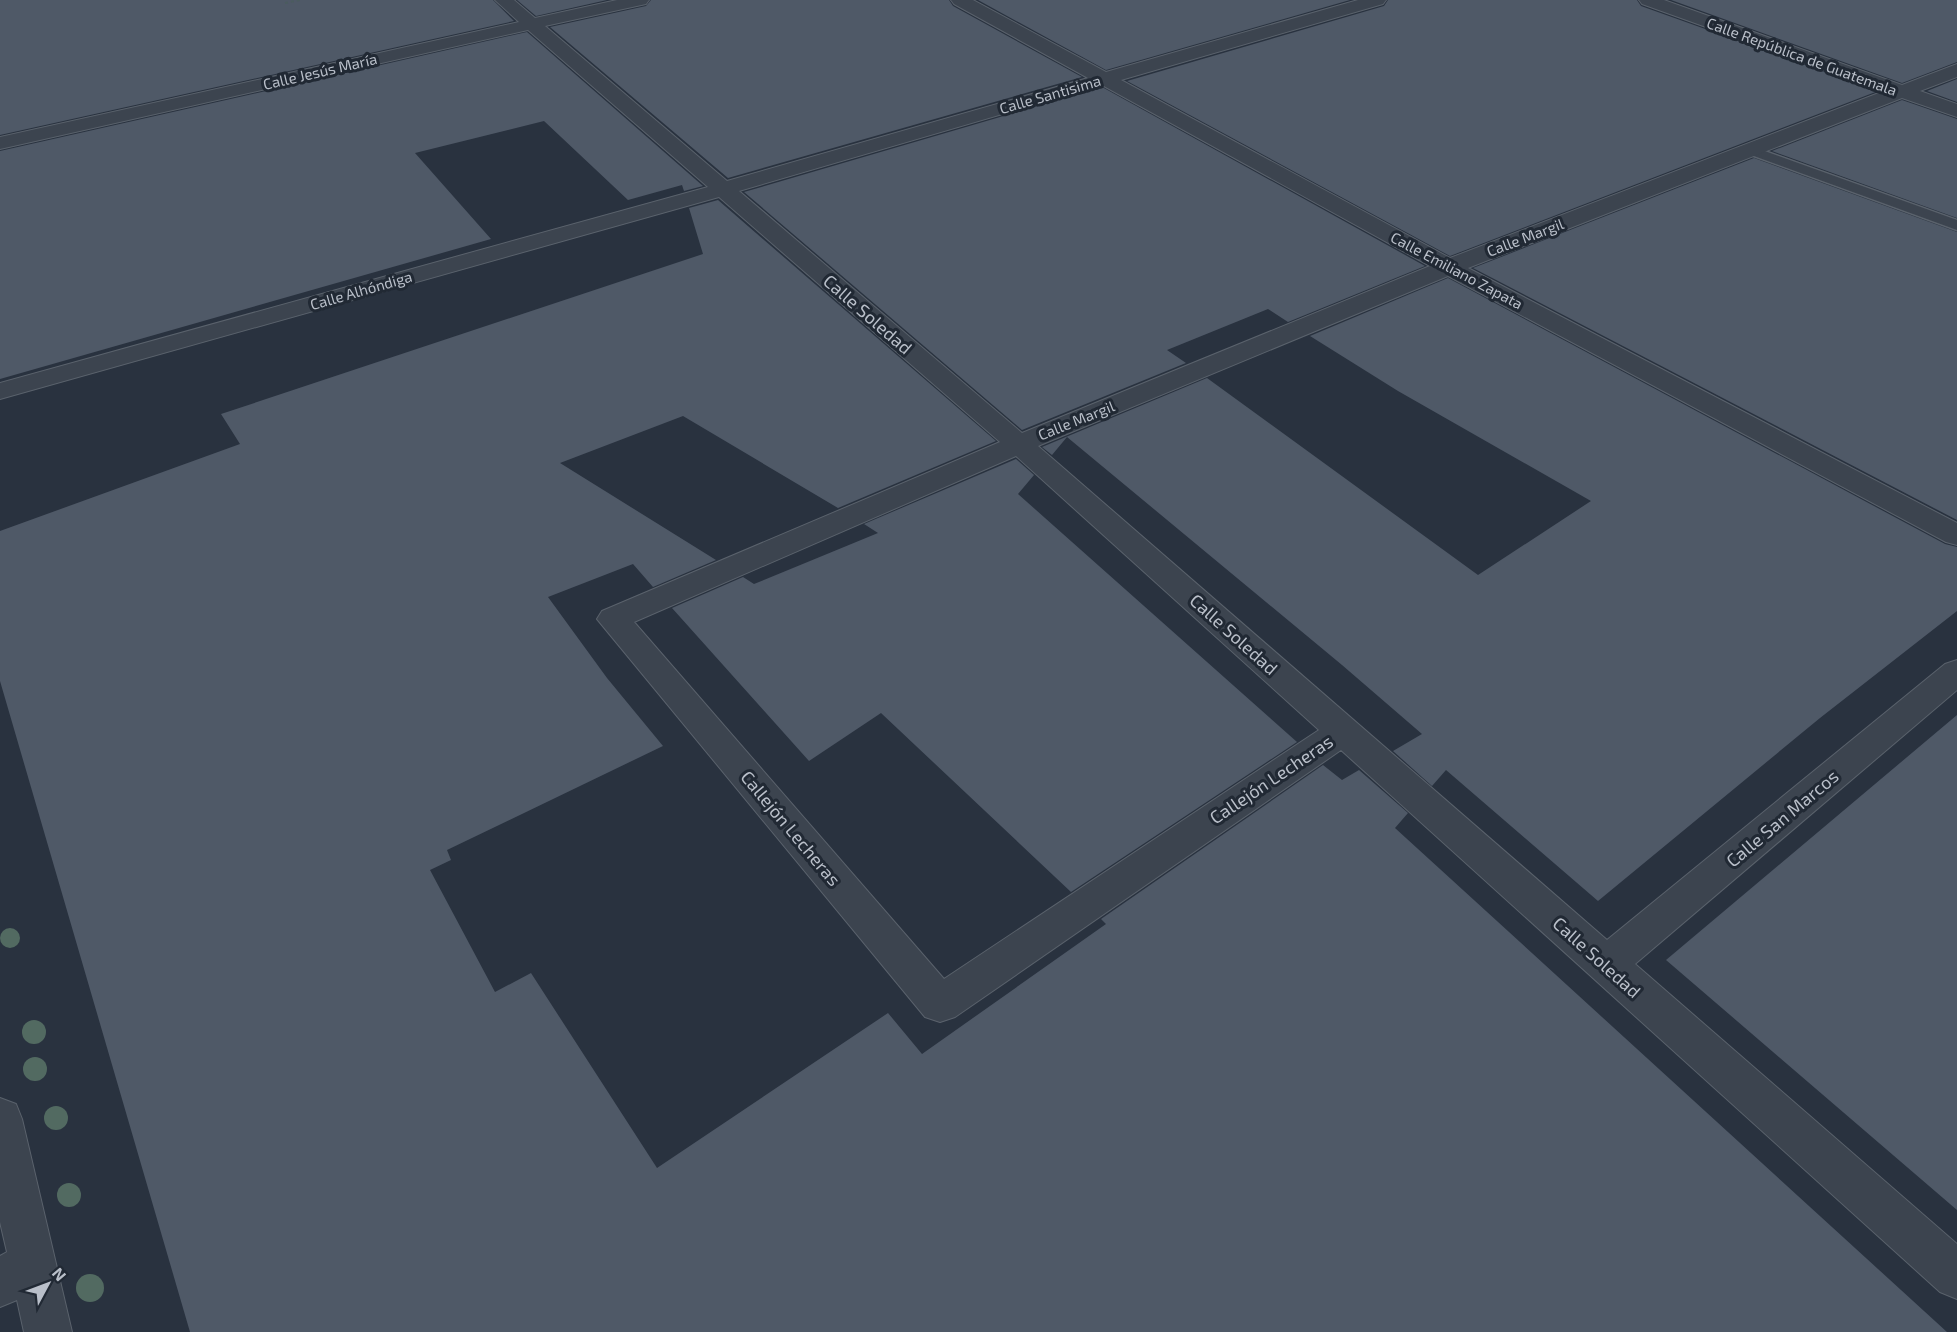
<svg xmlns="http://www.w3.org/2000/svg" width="1957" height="1332" viewBox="0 0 1957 1332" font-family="'Exo 2',sans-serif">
	<rect width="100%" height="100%" fill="#29323f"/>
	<path fill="#4f5967" d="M0,0h493l21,21 -514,114z
		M517,0h90l-71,16z
		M651,0h298l4,6 129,71 -354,101 -178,-151 96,-21z
		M978,0h372l-244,70z
		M1388,0h249l4,6 237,85 -428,165 -323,-175 257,-75z
		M1671,0h286v62l-55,21z
		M527,32l176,154 -19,5 -2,-6 -54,15 -84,-79 -129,32 76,86 -491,140v-228z
		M1957,79v23l-30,-11z
		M1102,87l323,179 -137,56 -20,-13 -101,41 19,13 -164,67 -278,-238z
		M1902,100l55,19v99l-185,-67z
		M1754,158l203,74v288l-484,-252z
		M718,200l278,241 -158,67 -155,-92 -123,47 156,97 -63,27 -20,-23 -85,33 59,81 56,68 -216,104 4,10 -21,10 65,122 36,-19 126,195 231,-155 34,41 184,-130 -5,-5 222,-154 19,15 17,-10 49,43 -13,15 552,504h-1757l-190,-651v-150l240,-87 -19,-30 482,-160 -14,-46z
		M1448,278l497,266 12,3v64l-137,107 -222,183 -152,-131 -14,16 -39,-35 29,-17 -80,-69 -275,-228 -15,18 -10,-8 165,-69 271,197 113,-74 -193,-110 -88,-55z
		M1016,459l18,16 -16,19 279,248 -226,150 -190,-179 -72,48 -137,-153 71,-31 11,7 124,-51 -14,-9z
		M1957,715v495l-291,-250z"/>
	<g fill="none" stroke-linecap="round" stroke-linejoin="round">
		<g stroke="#5a626c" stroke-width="3">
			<path id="lane" d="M1748,145l209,75v10l-214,-78 -2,-3z"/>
		</g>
		<g stroke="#5a626c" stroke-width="2">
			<path id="street" d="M495,0h19l21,18 82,-18h32l-3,4 -101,22 182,155 361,-103 -134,-74 -3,-4h22l133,72 252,-72h28l-3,4 -262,76 329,178 434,-167 -242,-87 -3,-4h25l238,85 55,-21v13l-37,14 37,13v13l-55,-19 -434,170 489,255v22l-11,-3 -498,-266 -410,170 569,494 338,-276 12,-4v30l-322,274 322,280v55l-17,-7 -599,-542 -386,267 -15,5 -15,-5 -328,-398 5,-8 398,-169 -281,-245 -719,202v-16l708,-196 -180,-157 -528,119v-12l519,-115zM1102,85l328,181 -408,167 -283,-242zM1016,456l303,274 -375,249 -310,-357z
				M0,1098l16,6 6,15 50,213h-48l-7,-32 -17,7v-51l7,-4 -7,-30z"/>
		</g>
		<path stroke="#4b5c5f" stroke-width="2" stroke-dasharray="3 3" stroke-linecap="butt" d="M285,3l15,-3"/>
		<use href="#lane" fill="#3c444f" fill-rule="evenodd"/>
		<use href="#street" fill="#3c444f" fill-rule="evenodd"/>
	</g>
	<g fill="#526a61">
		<circle cx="10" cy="938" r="10"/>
		<circle cx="34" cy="1032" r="12"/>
		<circle cx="35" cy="1069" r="12"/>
		<circle cx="56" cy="1118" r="12"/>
		<circle cx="69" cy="1195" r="12"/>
		<circle cx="90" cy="1288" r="14"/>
	</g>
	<g text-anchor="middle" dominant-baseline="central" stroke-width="6" stroke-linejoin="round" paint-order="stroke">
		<g font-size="15" fill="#b9bfc9" stroke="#212934">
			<text transform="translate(1802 56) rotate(20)">Calle República de Guatemala</text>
			<text transform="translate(320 71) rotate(-13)">Calle Jesús María</text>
			<text transform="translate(1050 94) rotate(-16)">Calle Santisima</text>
			<text transform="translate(1525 237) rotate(-21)">Calle Margil</text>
			<text transform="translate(1457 270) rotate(28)">Calle Emiliano Zapata</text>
			<text transform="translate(361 290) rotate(-16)">Calle Alhóndiga</text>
			<text transform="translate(1076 420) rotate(-22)">Calle Margil</text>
		</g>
		<g font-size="18" fill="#b9bfc9" stroke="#212934">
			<text transform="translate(868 314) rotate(41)">Calle Soledad</text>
			<text transform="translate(1234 634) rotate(42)">Calle Soledad</text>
			<text transform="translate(1271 779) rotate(-34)">Callejón Lecheras</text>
			<text transform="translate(1782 818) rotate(-40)">Calle San Marcos</text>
			<text transform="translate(791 828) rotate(50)">Callejón Lecheras</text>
			<text transform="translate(1597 957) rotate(42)">Calle Soledad</text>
		</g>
	</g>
	<g transform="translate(48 1284) rotate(49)" stroke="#212934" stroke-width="4.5" paint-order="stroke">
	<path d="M0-4.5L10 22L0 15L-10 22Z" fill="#b9bfc9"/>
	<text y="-9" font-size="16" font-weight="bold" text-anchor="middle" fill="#b9bfc9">N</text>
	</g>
</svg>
